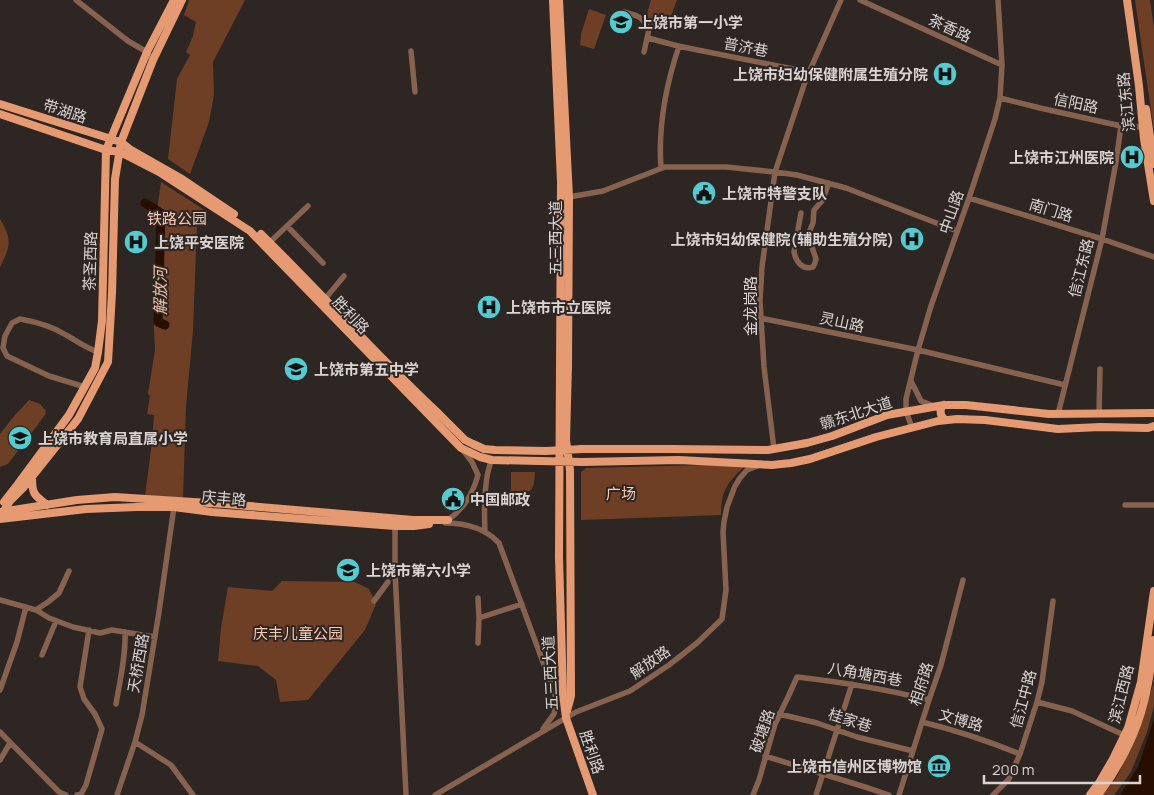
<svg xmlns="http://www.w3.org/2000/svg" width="1154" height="795" viewBox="0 0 1154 795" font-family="Manrope,'Noto Sans SC',sans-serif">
	<rect width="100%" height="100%" fill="#2d2623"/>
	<path fill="#6e3f25" d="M189,0h56l-32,62 1,33 -5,27 -19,52 -22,-15 9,-80 13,-24 -4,-3 7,-16 3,-14 -12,-7z
		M651,0h26l-10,27c-12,2 -16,-1 -21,-10z
		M1135,0h15l4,29v102z
		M589,9l17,6 -12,34 -14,-4 1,-11z
		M161,182l42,27 -5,7 -1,8 -4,107 -7,75 -3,92 -38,-2 7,-54 2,-27 -7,-1 3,-18 -2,-2 7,-44 -1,-21 3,-119z
		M0,219c12,20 11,27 0,48z
		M29,400l11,4 6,7 -1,4 -37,49 -8,3v-33l15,-19z
		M747,464c-19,18 -26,25 -26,51l-140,5v-48l5,-4z
		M511,472h24c-1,21 -4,21 -24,22z
		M282,581l73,1 14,7 7,15 -11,26 -57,70 -28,2 -4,-22 -18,-14 -40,-5 3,-33 7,-41 44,4z
		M1154,675v31l-7,26 -16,40 -17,23h-11l13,-17 17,-33 20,-60z"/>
	<path fill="#280e01" d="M1154,719v76h-34l18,-28z"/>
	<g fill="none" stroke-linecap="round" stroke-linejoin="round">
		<path stroke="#280e01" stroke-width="9" d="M145,203l16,10 -3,109 7,3"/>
		<path stroke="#87624f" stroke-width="5.5" d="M76,0l52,41 19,11 6,8
			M860,0l142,65
			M624,12c15,4 17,4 25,17l-5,23
			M648,38l30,8 130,26
			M411,51l4,41
			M1000,98l40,10 81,18 12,2 14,-3
			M661,167c-3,-40 5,-82 18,-121
			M569,197l34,-6 62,-24h61l49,5 22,3 49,13 111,43
			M969,198l133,41 52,18
			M801,213l-7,39c2,10 8,18 19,15l2,-4 1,-4 -8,-24 5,-12 1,-13 8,-9 7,-18
			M287,226l36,37
			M269,243l39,-37
			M325,299l19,-23
			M760,318l158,32 147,35
			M911,381l10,20 13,5
			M85,387l-36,-11 -42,-20 -4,-8 2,-12 7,-13 8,-4c17,3 32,7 46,16 11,6 20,13 32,17
			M1058,414l44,-175 14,-77 5,-36
			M1099,414l1,-45
			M912,428l-6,-17v-12l12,-49 13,-44 38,-108 26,-79 5,-21 2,-33 -4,-65
			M774,449l-10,-82 -4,-66 2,-34 13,-95 31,-93 35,-79
			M1125,505h29
			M174,507l-15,105 -17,103 -7,27 36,23 22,30
			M447,521c17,-13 25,-25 31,-46l-6,-13 -10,-13
			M445,523c20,0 40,5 54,20l58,157 -3,14 -11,15
			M395,526v45l11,224
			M485,531c-1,-18 -1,-56 7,-71
			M0,600l36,10 13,8 24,9 27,6 12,-3 43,7
			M374,601l14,-19
			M36,610l12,-8 11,-9 10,-22
			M479,618l43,-14
			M478,643l1,-25 -1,-20
			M42,655l14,-34
			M0,690l17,-48 9,-35
			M1037,702l35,9 54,25
			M116,704c4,-24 10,-48 9,-72
			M779,714l38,9 40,14 56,14
			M922,722c33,8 66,19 98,32
			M0,732l59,60 7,3
			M765,756l100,31 24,8
			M0,760l10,-17
			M77,795l4,-1 5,-9 16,-56 -7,-15 -11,-15 -4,-12 9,-57
			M117,795l18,-53
			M435,795l141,-83 54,-21 39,-26 28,-22 25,-24 4,-29 -3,-58 1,-10 3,-15 8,-21 5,-8 7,-8 13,-5
			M753,795l6,-15 16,-56 13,-27 9,-20c44,5 88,12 132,23
			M816,795l36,-111
			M899,795l30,-95 12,-35 22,-85
			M993,795l16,-16 11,-25 17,-52 5,-20 11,-81"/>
		<path stroke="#e69a72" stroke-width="8" d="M553,0l8,182 -2,375 4,137 3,24 27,77
			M559,0l10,197 -1,169 -2,74 4,30 1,226 -4,15
			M1127,0l12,86 5,53 10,62
			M0,104l121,38 10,8 51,29 52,35
			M1146,109l8,55
			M0,114l106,36 14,2 39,20 91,59 211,217 19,9 12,3 90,2 97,-2 93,5 19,-2 19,-4 66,-22 62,-16 19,-2 28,1 73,9 42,-2 48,1 6,-2
			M261,234c60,59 116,122 177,179 9,9 18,18 27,27l8,4 11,5 11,1 51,1 36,-2h88l98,1 39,-7 25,-7 55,-21 57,-10h22l83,9 105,-1
			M944,405l-3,3c-1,6 0,8 4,12
			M32,477c0,17 2,18 15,28
			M4,502l14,-18 51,-69 26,-47 3,-16 4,-31 4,-171 41,-98 27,-52
			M0,512l77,-12 38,-3 110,7 188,16h35
			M0,517l10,-16 13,-13 55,-69 30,-57 4,-69 3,-114 6,-37 32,-82 29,-60
			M0,519l86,-10 51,-2h37l38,5 183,14h19l15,-2
			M1090,795l9,-12 14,-24 15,-31 13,-46 13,-91
			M1098,795c25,-33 43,-71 50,-112 3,-14 4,-29 6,-43"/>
	</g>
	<defs>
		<g id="school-disc" transform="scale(1.25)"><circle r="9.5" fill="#52ccd1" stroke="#2d2623"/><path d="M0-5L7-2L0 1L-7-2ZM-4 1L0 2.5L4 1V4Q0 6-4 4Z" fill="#111"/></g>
		<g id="hospital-disc" transform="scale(1.25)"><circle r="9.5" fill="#52ccd1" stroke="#2d2623"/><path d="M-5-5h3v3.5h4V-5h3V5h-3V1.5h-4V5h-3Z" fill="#111"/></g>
		<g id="civic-disc" transform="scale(1.25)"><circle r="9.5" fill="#52ccd1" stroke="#2d2623"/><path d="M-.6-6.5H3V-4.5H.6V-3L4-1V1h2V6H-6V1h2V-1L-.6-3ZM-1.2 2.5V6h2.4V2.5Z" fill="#111"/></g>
		<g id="museum-disc" transform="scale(1.25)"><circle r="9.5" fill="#52ccd1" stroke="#2d2623"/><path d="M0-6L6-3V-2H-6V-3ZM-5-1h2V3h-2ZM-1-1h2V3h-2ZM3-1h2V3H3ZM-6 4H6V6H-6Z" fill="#111"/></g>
	</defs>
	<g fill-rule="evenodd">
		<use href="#school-disc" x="621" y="22"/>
		<use href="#hospital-disc" x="945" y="74"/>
		<use href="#hospital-disc" x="1132" y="157"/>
		<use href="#civic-disc" x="704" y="193"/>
		<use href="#hospital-disc" x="912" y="239"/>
		<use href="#hospital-disc" x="136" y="242"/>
		<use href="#hospital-disc" x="489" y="307"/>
		<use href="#school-disc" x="296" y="369"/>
		<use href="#school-disc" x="20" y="438"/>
		<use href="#civic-disc" x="453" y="499"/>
		<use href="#school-disc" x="348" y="570"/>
		<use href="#museum-disc" x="939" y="766"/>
	</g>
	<g text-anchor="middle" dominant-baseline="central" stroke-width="4" stroke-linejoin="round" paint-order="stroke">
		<g font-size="15" font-weight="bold" fill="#dad5d3" stroke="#2d2623" text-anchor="start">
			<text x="638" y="22">上饶市第一小学</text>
			<text x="928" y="74" text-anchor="end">上饶市妇幼保健附属生殖分院</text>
			<text x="1114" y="157" text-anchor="end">上饶市江州医院</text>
			<text x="722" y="193">上饶市特警支队</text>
			<text x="894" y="239" text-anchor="end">上饶市妇幼保健院(辅助生殖分院)</text>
			<text x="154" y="242">上饶平安医院</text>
			<text x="506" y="307">上饶市市立医院</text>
			<text x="314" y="369">上饶市第五中学</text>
			<text x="38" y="438">上饶市教育局直属小学</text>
			<text x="470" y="499">中国邮政</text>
			<text x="366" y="570">上饶市第六小学</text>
			<text x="922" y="766" text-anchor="end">上饶市信州区博物馆</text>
		</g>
		<g font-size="15" fill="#dad5d3" stroke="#2d2623">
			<text transform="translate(950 28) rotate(25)">茶香路</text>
			<text transform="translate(746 47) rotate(11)">普济巷</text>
			<text transform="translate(1126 102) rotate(-96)">滨江东路</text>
			<text transform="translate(1076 103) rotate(12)">信阳路</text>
			<text transform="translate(65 111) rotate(18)">带湖路</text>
			<text transform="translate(1051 210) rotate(17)">南门路</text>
			<text transform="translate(951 212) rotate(-71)">中山路</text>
			<text transform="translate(555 238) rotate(-90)">五三西大道</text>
			<text transform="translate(90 261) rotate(-88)">茶圣西路</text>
			<text transform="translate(1081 268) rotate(-76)">信江东路</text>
			<text transform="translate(750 306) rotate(-90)">金龙岗路</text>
			<text transform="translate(351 315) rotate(46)">胜利路</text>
			<text transform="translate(842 322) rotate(12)">灵山路</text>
			<text transform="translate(856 413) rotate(-18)">赣东北大道</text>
			<text transform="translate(224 498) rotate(5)">庆丰路</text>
			<text transform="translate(650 662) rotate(-35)">解放路</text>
			<text transform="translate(138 663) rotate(-80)">天桥西路</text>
			<text transform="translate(550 673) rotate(-93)">五三西大道</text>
			<text transform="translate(865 674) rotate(10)">八角塘西巷</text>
			<text transform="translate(921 684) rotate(-72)">相府路</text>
			<text transform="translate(1121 694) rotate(-76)">滨江西路</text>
			<text transform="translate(1023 699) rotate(-75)">信江中路</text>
			<text transform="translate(850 720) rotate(18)">桂家巷</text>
			<text transform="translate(961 720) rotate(16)">文博路</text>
			<text transform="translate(762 731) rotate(-71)">破塘路</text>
			<text transform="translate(592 752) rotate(71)">胜利路</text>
		</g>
		<g font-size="15" fill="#facbb3" stroke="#2d2623">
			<text x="177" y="218">铁路公园</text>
			<text x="621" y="493">广场</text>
			<text x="298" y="633">庆丰儿童公园</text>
		</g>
		<g font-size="16" font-style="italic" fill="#f1c2ab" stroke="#2d2623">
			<text transform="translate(160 291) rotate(-90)">解放河</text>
		</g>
	</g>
	<path d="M984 775v8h156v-8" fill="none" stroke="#dad5d3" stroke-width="2.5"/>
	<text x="992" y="775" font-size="15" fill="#dad5d3" stroke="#2d2623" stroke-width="4" paint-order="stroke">200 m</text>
</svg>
